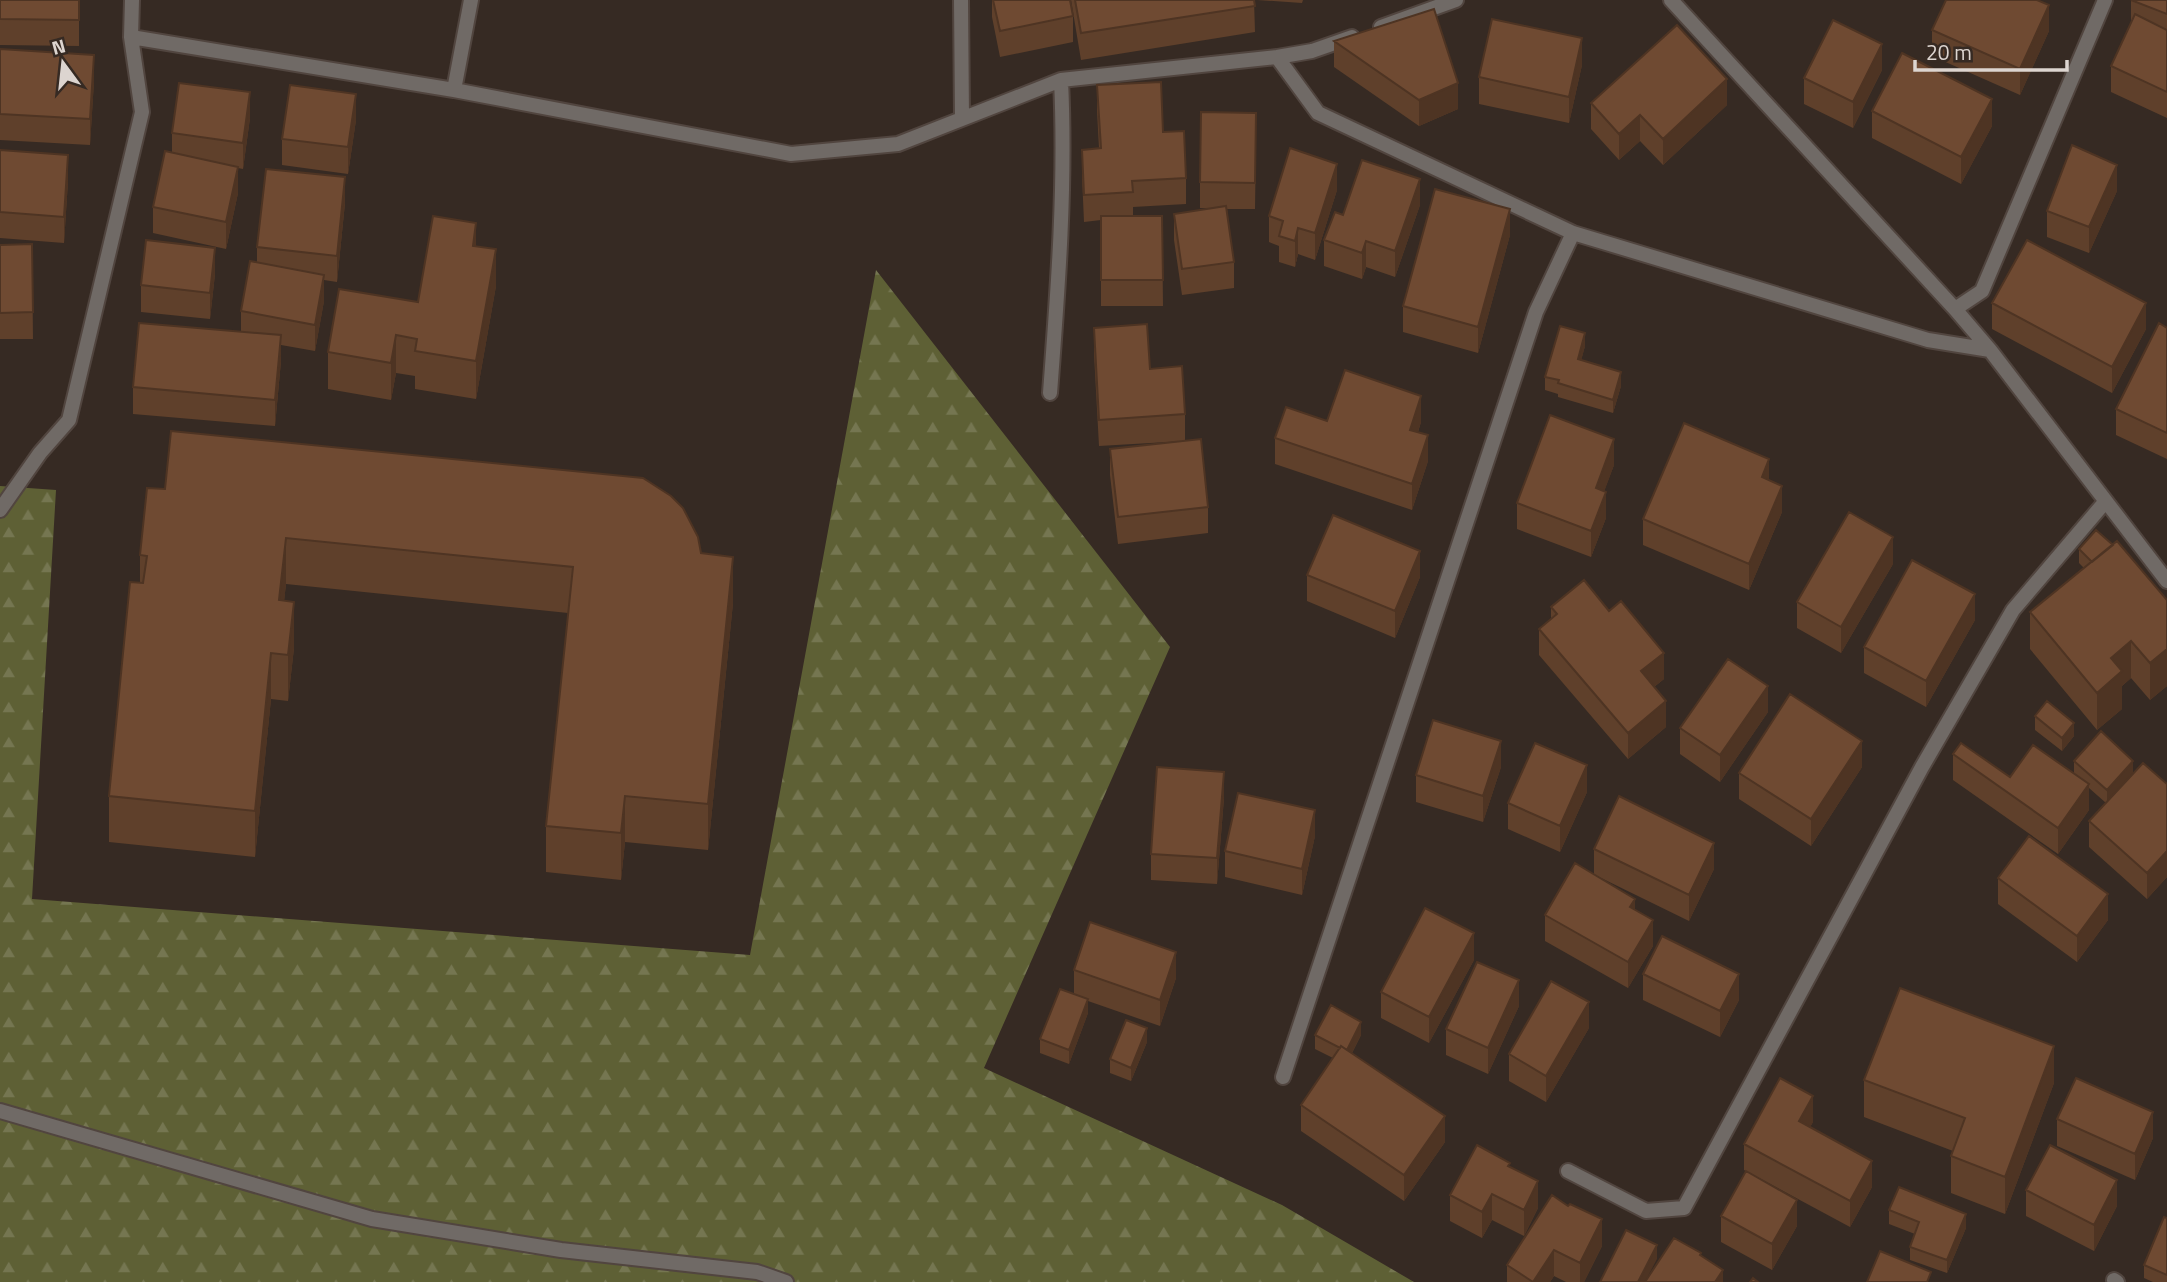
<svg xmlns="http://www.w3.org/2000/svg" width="2167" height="1282" viewBox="0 0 2167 1282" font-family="'Titillium Web',sans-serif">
	<defs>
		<pattern id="forest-firs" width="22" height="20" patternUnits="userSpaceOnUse" patternTransform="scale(1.75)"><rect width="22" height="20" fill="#5e6035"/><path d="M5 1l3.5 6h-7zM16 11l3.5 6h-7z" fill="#757651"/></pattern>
	</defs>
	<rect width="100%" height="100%" fill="#362a23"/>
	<path fill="url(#forest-firs)" d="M876,270l294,377 -186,421 298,137 132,77h-1414v-796l56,4 -24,409 718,56z"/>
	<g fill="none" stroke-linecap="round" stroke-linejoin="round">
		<g stroke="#51453f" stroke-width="18">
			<path id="street" d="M961,0l1,117
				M1671,0l284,309 35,41 177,231
				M1381,27l75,-27
				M131,37l323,53 337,64 107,-10 163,-64 216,-23 35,-6 40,-14
				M1277,57l41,56 255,120 355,107 62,10
				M454,90l17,-90
				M1955,309l27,-18 123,-291
				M1050,393c8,-105 16,-208 11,-313
				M0,510l40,-57 29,-33 73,-308 -11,-75 1,-37
				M1283,1077l253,-765 37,-79
				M0,1111l372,108 189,31 196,22 29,10
				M1568,1171l78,40 38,-3 238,-441 91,-157 92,-108
				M2114,1280l3,2"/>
		</g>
		<use href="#street" stroke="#706a66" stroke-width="14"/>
	</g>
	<path fill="#5f402b" d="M0,0h79v46l-79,-1z
		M992,0h78l3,16v26l-73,15 -8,-40z
		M1071,0h183l1,32 -174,28z
		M1257,0h46l-1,3z
		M2131,0h36v118l-56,-26v-26l20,-42z
		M1932,30l117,1 -29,64 -88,-39z
		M1334,41l124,68 -39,17 -85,-59z
		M0,49l94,32 -4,64 -90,-5z
		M1582,65l-13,58 -90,-19v-27z
		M1882,70l-29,58 -49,-24v-26z
		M1097,85l66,47 23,46v26l-53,3v9h29l1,90h-62v-86l-17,2 -2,-46v-26l17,-2 -2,-37z
		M1591,103l136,2 -64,60 -23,-24 -21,19 -28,-31z
		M1872,111l120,15 -31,58 -89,-46z
		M250,118l-7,51 -5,-1v25l-12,56 -73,-16v-26l19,-54v-20z
		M356,120l-8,54 -66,-9v-26z
		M1256,140l-1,69h-28l7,53v26l-52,7 -8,-55v-26l37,-6h-11v-26z
		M0,150l68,31 -4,62 -64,-5z
		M1337,190l-22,70 -17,-6 -3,13 -16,-5v-16l-10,-4v-26z
		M2117,191l-28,62 -42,-16v-26z
		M345,203l-8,79 -13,-2v21l-9,50 -34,-6v16l-6,65 -142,-12v-27l108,-55v-21l16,-48v-16z
		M1420,205l-25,72 -29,-10 -4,12 -38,-13v-26l19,-25z
		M1510,235l-32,118 -75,-21v-26z
		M32,244l1,95h-33v-94z
		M476,246l20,40 -20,113 -61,-10v-13l-19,-3 -5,27 -63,-11v-37l90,-50z
		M215,274l-5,45 -69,-7v-27z
		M1992,303l154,26 -34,64 -120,-64z
		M1094,328l56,41 35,45v27l-86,5 -5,-92z
		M2167,328v131l-51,-24v-26z
		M1585,346l-4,14 40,26 -8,27 -55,-16v-3l-13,-4v-13z
		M1327,421l94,1 -3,10 10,29 -16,49 -137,-46v-26z
		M1110,449l98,58v26l-90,11 -8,-69z
		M1614,465l-10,26 2,27 -15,39 -74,-28v-26z
		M1769,480l13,32 -33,78 -106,-45v-26z
		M147,488l554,65 32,50 -25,247 -83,-8 -4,38 -75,-8v-46l22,-213 -282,-29 -2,17 10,47 -6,53 -17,-2 -16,158 -146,-15v-46l31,-213v-28z
		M2079,549l88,51v86l-17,14 -19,-22 -9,8v23l-25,21 -67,-81v-37l54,-44 -5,-5z
		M1893,564l-52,89 -44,-25v-26z
		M1307,575l113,2 -25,61 -88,-37z
		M1551,607l113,72 -10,8 12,40 -38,32 -89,-104v-26l12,-10z
		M1975,620l-49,87 -62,-34v-26z
		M1768,712l-48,70 -40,-28v-26z
		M2035,716l39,20 -12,15 -27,-21z
		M1953,754l57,23 64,-3v-13l59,12 34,11v93l-20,22 -58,-52v-26l17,-18 -17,-15v22l-31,44 -105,-74z
		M1501,767l-18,55 -67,-20v-27z
		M1862,767l-51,79 -72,-47v-26z
		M1587,792l-27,60 -52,-23v-26z
		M1224,798l-7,86 -66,-4v-26z
		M1315,836l-13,59 -77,-18v-26z
		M1594,849l120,20 -25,52 -92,-45 38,34 18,36 -25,42 -83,-47v-26l49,-41z
		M1998,878l110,42 -31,42 -79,-58z
		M1474,960l-45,83 -48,-25v-26z
		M1074,970l102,8 -16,48 -72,-25v12l-19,51 -29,-11v-14l34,-45z
		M1643,974l96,26 -19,37 -77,-37z
		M1519,1006l-31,68 -42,-19v-26z
		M1589,1028l-43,74 -37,-21v-27z
		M1315,1035h46l-9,18 93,89 -41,59 -103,-70v-26l32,-47 -18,-9z
		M1147,1042l-16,39 -21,-8v-14z
		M1864,1080l190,3 -49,131 -54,-21v-37l2,-5 -89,-34z
		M2057,1119l96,19 -18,42 -78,-34z
		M1813,1122l-3,5 62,60 -22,40 -106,-57v-26z
		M1510,1167l28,41 -14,28 -32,-16 -10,18 -32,-17v-26z
		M2026,1190l91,16 -23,45 -68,-35z
		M1552,1195l50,51 -18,36h-18l-12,-6 -4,6h-43v-17z
		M1889,1210l77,18 -19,45 -37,-13v-13l5,-13 -26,-10z
		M1721,1216l76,10 -25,44 -51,-28z
		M2167,1218v64h-14l-9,-4v-13z"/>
	<path fill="#4e3423" d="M2049,5v26l-29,64v-26z
		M1582,38v27l-13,58v-26z
		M1882,44v26l-29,58v-26z
		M94,55v26l-4,64v-26z
		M1727,79v26l-64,60v-26z
		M1458,83v26l-39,17v-26z
		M250,92v26l-7,51v-26z
		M356,94v26l-8,54v-27z
		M1992,99v27l-31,58v-27z
		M1640,115v26l-21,19v-26z
		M68,155v26l-4,62v-26z
		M1337,164v26l-22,70v-27z
		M2117,165v26l-28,62v-26z
		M238,167v26l-12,56v-27z
		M345,177v26l-8,79v-26z
		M1420,179v26l-25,72v-26z
		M1510,209v26l-32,118v-26z
		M476,223v37l-3,-14z
		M1298,228v26l-3,13v-26z
		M1366,241v26l-4,12v-26z
		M215,248v26l-5,45v-26z
		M496,249v37l-20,113v-38z
		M324,275v26l-9,50v-26z
		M2146,303v26l-34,64v-26z
		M1585,333v13l-7,27v-14z
		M281,335v26l-6,65v-26z
		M396,335v38l-5,27v-37z
		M1621,372v14l-8,27v-13z
		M1421,396v26l-11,34v-26z
		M1428,435v26l-16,49v-26z
		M1614,439v26l-18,49v-26z
		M1769,459v26l-7,-8z
		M1782,486v26l-33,78v-26z
		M1606,492v26l-15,39v-26z
		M1893,537v27l-52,89v-26z
		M286,538v46l-7,63v-47z
		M1420,551v26l-25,61v-27z
		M733,557v46l-25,247v-46z
		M1975,594v26l-49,87v-26z
		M294,602v46l-6,53v-46z
		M2131,641v37l-9,8v23l-25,21v-37l14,-35z
		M2167,649v37l-17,14v-37z
		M271,653v46l-16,158v-46z
		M1664,653v26l-23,18v-26z
		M1768,686v26l-48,70v-27z
		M1666,701v26l-38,32v-26z
		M2074,723v13l-12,15v-13z
		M1501,741v26l-18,55v-26z
		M1862,741v26l-51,79v-27z
		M2133,761v14l-26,29v-14z
		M1587,765v27l-27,60v-26z
		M1224,772v26l-7,86v-26z
		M2089,784v26l-31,44v-26z
		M625,796v46l-4,38v-47z
		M1315,810v26l-13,59v-26z
		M1714,843v26l-25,52v-26z
		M2167,851v26l-20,22v-26z
		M2108,894v26l-31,42v-26z
		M1635,899v26l-5,-18z
		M1653,920v26l-25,42v-26z
		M1474,933v27l-45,83v-26z
		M1176,952v26l-16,48v-26z
		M1739,974v26l-19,37v-26z
		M1519,980v26l-31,68v-26z
		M1088,999v14l-19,51v-14z
		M1589,1002v26l-43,74v-26z
		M1361,1022v13l-15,30v-14z
		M1147,1028v14l-16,39v-13z
		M2054,1046v37l-49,131v-37z
		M1813,1096v26l-14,25v-26z
		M2153,1112v26l-18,42v-26z
		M1445,1116v26l-41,59v-26z
		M1872,1161v26l-22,40v-26z
		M2117,1180v26l-23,45v-26z
		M1538,1181v27l-14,28v-26z
		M1492,1194v26l-10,18v-26z
		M1797,1200v26l-25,44v-26z
		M1966,1214v14l-19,45v-13z
		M1602,1219v27l-18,36h-4v-19z
		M1657,1245v14l-12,23h-7z
		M1554,1250v26l-4,6h-17z
		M1723,1270v12h-8z"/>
	<path fill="#6f4a32" stroke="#4e3423" stroke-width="2" d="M0,0h79v20l-79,-1z
		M993,0h77l3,16 -73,15z
		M1075,0h179l1,6 -174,27z
		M1946,0h91l12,5 -29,64 -88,-39z
		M2131,0h36v14z
		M1434,9l24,74 -39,17 -85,-59z
		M2135,14l32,16v62l-56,-26z
		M1492,19l90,19 -13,59 -90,-20z
		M1833,20l49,24 -29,58 -49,-24z
		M1677,25l50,54 -64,60 -23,-24 -21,19 -28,-31z
		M0,49l94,6 -4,64 -90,-5z
		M1902,53l90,46 -31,58 -89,-46z
		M1161,82l2,50 21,-1 2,47 -54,3 1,11 -49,3 -2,-45 19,-2 -4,-63z
		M179,83l71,9 -7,51 -71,-10z
		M290,85l66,9 -8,53 -66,-8z
		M1201,112l55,1 -1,70 -55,-1z
		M2072,145l45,20 -28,62 -42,-16z
		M1290,148l47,16 -22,69 -17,-5 -3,13 -16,-5 4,-15 -14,-5z
		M0,150l68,5 -4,62 -64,-5z
		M165,151l73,16 -12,55 -73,-15z
		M1362,160l58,19 -25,72 -29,-10 -4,12 -38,-13 11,-28 8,3z
		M266,169l79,8 -8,79 -80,-9z
		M1435,189l75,20 -32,118 -75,-21z
		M1226,206l8,56 -52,7 -8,-55z
		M433,216l43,7 -3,23 23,3 -20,112 -61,-10 2,-12 -21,-4 -5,28 -63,-11 11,-63 79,13z
		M1101,216h61l1,64h-62z
		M146,240l69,8 -5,45 -69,-8z
		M2027,240l119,63 -34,64 -120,-64z
		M32,244l1,68 -33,1v-68z
		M250,261l74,14 -9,50 -74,-14z
		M139,323l142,12 -6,65 -142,-13z
		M2159,323l8,5v105l-51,-24z
		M1147,324l3,45 32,-3 3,48 -86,6 -5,-92z
		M1560,326l25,7 -7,26 43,13 -8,28 -55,-17 1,-3 -14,-3z
		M1345,370l76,26 -11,34 18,5 -16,49 -137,-46 11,-31 41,14z
		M1550,415l64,24 -18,49 10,4 -15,39 -74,-28z
		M1684,423l85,36 -7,18 20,9 -33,78 -106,-45z
		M171,431l472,47 28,18 12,12 15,29 3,16 32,4 -25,247 -83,-8 -4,37 -75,-7 27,-259 -287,-29 -7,62 15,2 -6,53 -17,-2 -16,158 -146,-15 21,-214 13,1 4,-27 -7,-1 7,-67 18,1z
		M1201,439l7,68 -90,10 -8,-68z
		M1849,512l44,25 -52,90 -44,-25z
		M1333,515l87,36 -25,60 -88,-36z
		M2096,530l17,15 -21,17 -13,-13z
		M2117,541l50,59v49l-17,14 -19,-22 -20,17 11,13 -25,22 -67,-81z
		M1912,560l63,34 -49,87 -62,-34z
		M1584,580l25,31 12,-10 43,52 -23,18 25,30 -38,32 -89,-104 18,-15 -6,-7z
		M1728,659l40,27 -48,69 -40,-27z
		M1790,694l72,47 -51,78 -72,-46z
		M2047,701l27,22 -12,15 -27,-22z
		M1433,720l68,21 -18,55 -67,-21z
		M2101,731l32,30 -26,29 -33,-29z
		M1535,743l52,22 -27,61 -52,-23z
		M1961,743l49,34 23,-32 56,39 -31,44 -105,-74z
		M2143,763l24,21v67l-20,22 -58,-52z
		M1157,767l67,5 -7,86 -66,-4z
		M1238,793l77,17 -13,59 -77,-18z
		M1619,796l95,47 -25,52 -95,-46z
		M2029,836l79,58 -31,42 -79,-58z
		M1575,863l60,36 -5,8 23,13 -25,42 -83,-47z
		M1425,908l49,25 -45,84 -48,-25z
		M1090,922l86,30 -16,48 -86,-30z
		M1662,936l77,38 -19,37 -77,-37z
		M1477,962l42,18 -31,68 -42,-19z
		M1551,981l38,21 -43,74 -37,-22z
		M1900,988l154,58 -49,131 -54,-21 14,-38 -101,-38z
		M1060,989l28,10 -19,51 -29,-11z
		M1331,1005l30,17 -14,28 -6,-4 -1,2 -25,-13z
		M1126,1020l21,8 -16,40 -21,-9z
		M1341,1046l104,70 -41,59 -103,-70z
		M1780,1078l33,18 -14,25 73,40 -22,40 -106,-57z
		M2076,1078l77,34 -18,42 -78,-35z
		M1477,1145l33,18 -2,3 30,15 -14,29 -32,-16 -10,18 -32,-17z
		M2050,1145l67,35 -23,45 -68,-35z
		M1746,1171l51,29 -25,44 -51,-28z
		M1899,1187l67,27 -19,46 -37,-13 9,-25 -30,-12z
		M1552,1195l16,11 2,-2 32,15 -22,44 -26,-13 -21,32 -26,-17z
		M2164,1217l3,1v57l-23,-10z
		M1626,1230l31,15 -19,37h-38z
		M1674,1238l27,15 -1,2 23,15 -8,12h-70z
		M1880,1251l51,21 -4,10h-60z
		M1753,1278l5,4h-8z"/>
	<g transform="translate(63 63) rotate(345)" stroke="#362a23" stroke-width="5" paint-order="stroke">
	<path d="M0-5L12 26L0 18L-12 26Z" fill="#ddd5d0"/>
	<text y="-10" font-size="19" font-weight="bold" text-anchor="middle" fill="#ddd5d0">N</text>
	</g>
	<path d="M1915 60v10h152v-10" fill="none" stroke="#ddd5d0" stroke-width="3.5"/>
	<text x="1926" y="60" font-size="21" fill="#ddd5d0" stroke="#362a23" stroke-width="5" paint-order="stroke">20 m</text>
</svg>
